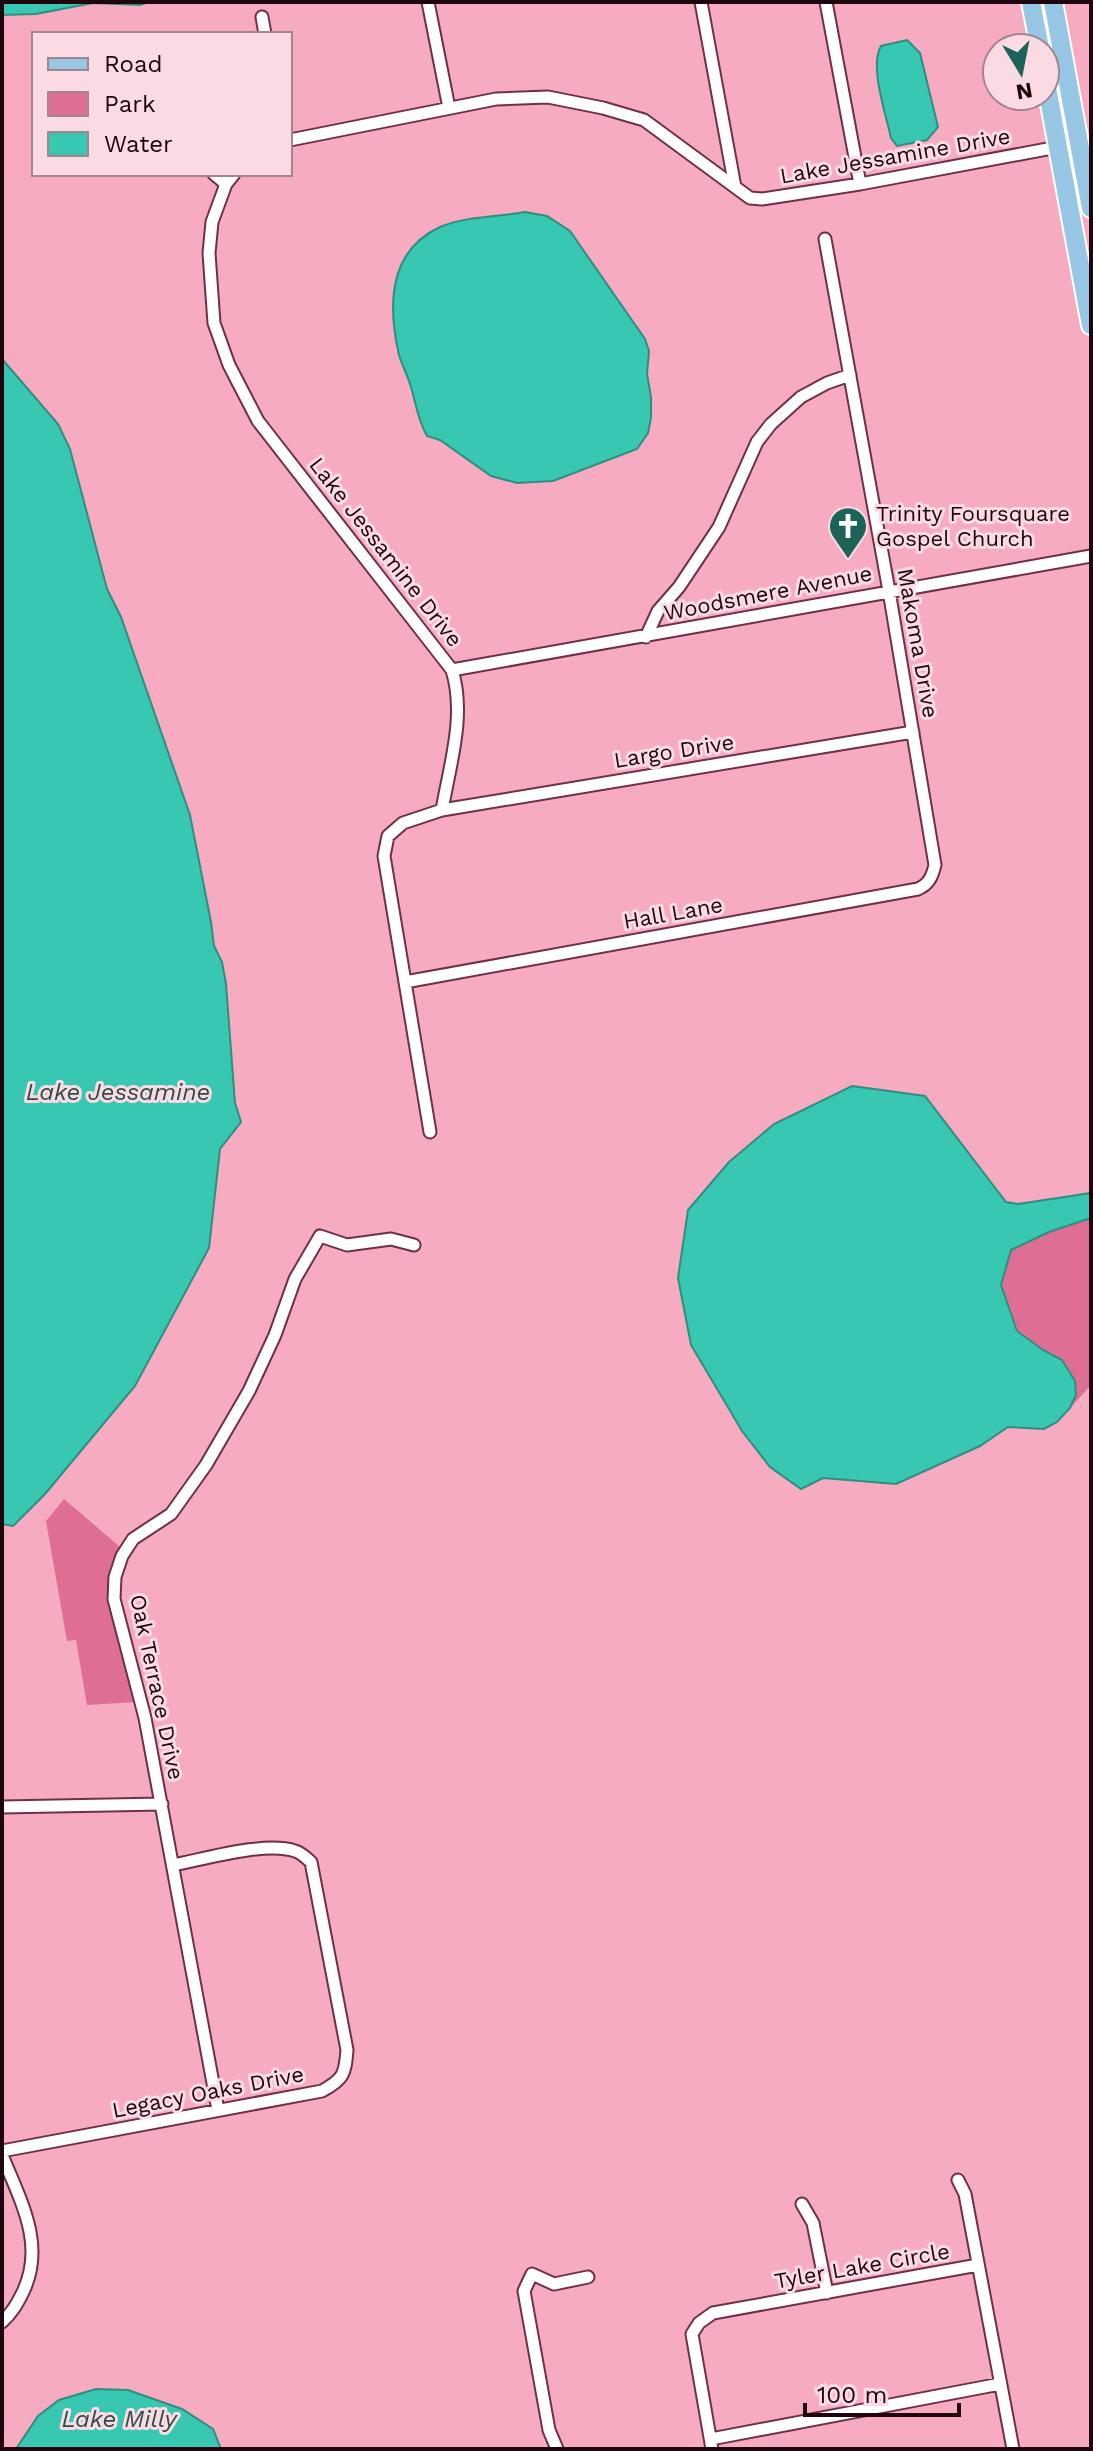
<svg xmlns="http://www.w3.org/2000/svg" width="1093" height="2451" viewBox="0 0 1093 2451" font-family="'Work Sans',sans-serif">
	<rect width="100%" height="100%" fill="#f6abc1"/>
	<path fill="#de6e93" d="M1091,1218v167l-21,23 6,-13 -14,-35 -19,-10 -25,-19 -17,-46 10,-35 38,-18z
		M64,1499l56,48 -11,25 -1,21 28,109 -49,3 -11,-65 -9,1 -21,-120z"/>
	<path fill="#38c7b1" stroke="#308d80" stroke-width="2" d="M2,2h147l-9,3 -47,-2 -57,11 -34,1z
		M907,40l13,13 18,74 -11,13 -30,6 -6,-8c-5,-24 -22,-72 -10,-92z
		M525,212l22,4 23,15 75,108 4,12 -2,23 4,23v21l-3,15 -11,16 -84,32 -36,2 -26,-7 -51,-36 -13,-4c-10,-17 -11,-34 -17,-52 -3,-10 -8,-19 -11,-29 -11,-48 -11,-104 41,-128 26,-11 58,-10 85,-15z
		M2,359l56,65 12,25 37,140 14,28 69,198 21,107 3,24 8,16 4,22 9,119 6,19 -21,27 -11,99 -74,138 -90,108 -32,32 -11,-2z
		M852,1086l73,10 81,106 12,2 73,-11v25l-42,14 -38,18 -10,35 16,46 26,19 19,10 13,21 1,14 -6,13 -13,14 -13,7 -36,-2 -28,19 -84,38 -73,-6 -22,11 -31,-22 -28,-36 -51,-86 -13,-67 10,-68 41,-48 45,-38z
		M96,2389l32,1 54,19 31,20 8,20h-205l22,-33 21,-16z"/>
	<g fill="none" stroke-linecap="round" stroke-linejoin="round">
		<g stroke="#6f3046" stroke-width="15">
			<path id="street" d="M428,2l21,106
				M701,2l34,185
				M826,2l34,182
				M262,17l3,17
				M290,140l206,-41 52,-2 55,11 41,12 106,78 12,1 98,-15 198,-37
				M214,174l12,10
				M234,174l-8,10 -14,38 -3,31 5,70 15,42 29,56 194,249c14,45 -2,94 -10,140
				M646,637l12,-26 21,-24 40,-60 38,-85 14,-18 30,-27 26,-14 23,-8
				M452,670l639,-114
				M405,982l513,-93c11,-5 14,-12 17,-24l-46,-274 -64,-352
				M430,1132l-46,-276 4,-20 15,-13 39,-13 471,-78
				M2,1807l160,-3
				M218,2110l-73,-392 -31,-119 1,-22 7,-21 11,-17 38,-25 35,-49 43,-74 26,-56 20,-56 25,-43 27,9 44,-6 23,6
				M2,2151l320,-60c22,-12 23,-17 25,-41l-36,-188c-5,-4 -9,-9 -16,-11 -30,-10 -90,8 -122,14
				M2,2155c18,45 44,89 21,137 -6,12 -11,21 -21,30
				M958,2180l7,14 48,255
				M802,2204l11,19 14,70
				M711,2439l289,-55
				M557,2449l-8,-19 -25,-139 8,-17 22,10 34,-7
				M712,2449l-20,-115 7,-11 14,-10 265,-48"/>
		</g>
		<g stroke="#fff" stroke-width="22">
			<path id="primary" d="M1031,2l9,46
				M1053,2l38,206
				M1045,77l46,248"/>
		</g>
		<use href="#street" stroke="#fff" stroke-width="11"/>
		<use href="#primary" stroke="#98c7e6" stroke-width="18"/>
	</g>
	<defs>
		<g id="church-pin" transform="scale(2)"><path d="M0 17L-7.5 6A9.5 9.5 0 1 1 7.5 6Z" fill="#1c6459" stroke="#fbdbe3"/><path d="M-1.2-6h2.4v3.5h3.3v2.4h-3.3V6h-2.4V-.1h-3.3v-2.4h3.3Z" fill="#fff"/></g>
	</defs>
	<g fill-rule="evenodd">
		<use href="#church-pin" x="848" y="526"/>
	</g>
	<g text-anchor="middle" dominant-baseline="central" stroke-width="6" stroke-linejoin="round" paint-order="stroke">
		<g font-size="22" fill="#1e050e" stroke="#fbdbe3">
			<text transform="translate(895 156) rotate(-10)">Lake Jessamine Drive</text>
			<text transform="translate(386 552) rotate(52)">Lake Jessamine Drive</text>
			<text transform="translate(768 593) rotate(-11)">Woodsmere Avenue</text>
			<text transform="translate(918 643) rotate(80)">Makoma Drive</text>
			<text transform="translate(674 751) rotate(-9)">Largo Drive</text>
			<text transform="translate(673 913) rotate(-10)">Hall Lane</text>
			<text transform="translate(157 1687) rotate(78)">Oak Terrace Drive</text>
			<text transform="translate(208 2092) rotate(-11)">Legacy Oaks Drive</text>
			<text transform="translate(862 2266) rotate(-10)">Tyler Lake Circle</text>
		</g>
		<g font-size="22" fill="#1e050e" stroke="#fbdbe3" text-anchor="start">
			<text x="876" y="513">Trinity Foursquare<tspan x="876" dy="25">Gospel Church</tspan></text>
		</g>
		<g font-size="24" font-style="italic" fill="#2f4c46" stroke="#fbdbe3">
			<text x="118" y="1092">Lake Jessamine</text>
			<text x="119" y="2419">Lake Milly</text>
		</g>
	</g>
	<rect width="1093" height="2451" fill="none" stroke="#1e050e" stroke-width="8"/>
	<rect x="32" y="32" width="260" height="144" fill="#fbdbe3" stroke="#a3858e" stroke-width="2"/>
	<rect x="48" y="58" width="40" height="12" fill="#98c7e6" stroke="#a3858e" stroke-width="2"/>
	<text x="104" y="72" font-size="24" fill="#1e050e">Road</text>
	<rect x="48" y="92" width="40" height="24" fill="#de6e93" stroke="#a3858e" stroke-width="2"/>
	<text x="104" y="112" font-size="24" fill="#1e050e">Park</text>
	<rect x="48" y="132" width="40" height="24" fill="#38c7b1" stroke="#a3858e" stroke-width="2"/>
	<text x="104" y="152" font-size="24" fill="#1e050e">Water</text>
	<g transform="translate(1021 72) rotate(170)"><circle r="38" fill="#fbdbe3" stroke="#a3858e" stroke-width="2"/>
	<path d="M0-6L14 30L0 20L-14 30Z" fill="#1c6459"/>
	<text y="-12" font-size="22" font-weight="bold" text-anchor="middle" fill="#1e050e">N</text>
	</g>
	<path d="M805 2403v12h154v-12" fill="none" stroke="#1e050e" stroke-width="4"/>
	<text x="817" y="2403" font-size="24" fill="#1e050e" stroke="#fbdbe3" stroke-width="6" paint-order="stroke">100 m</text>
</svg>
